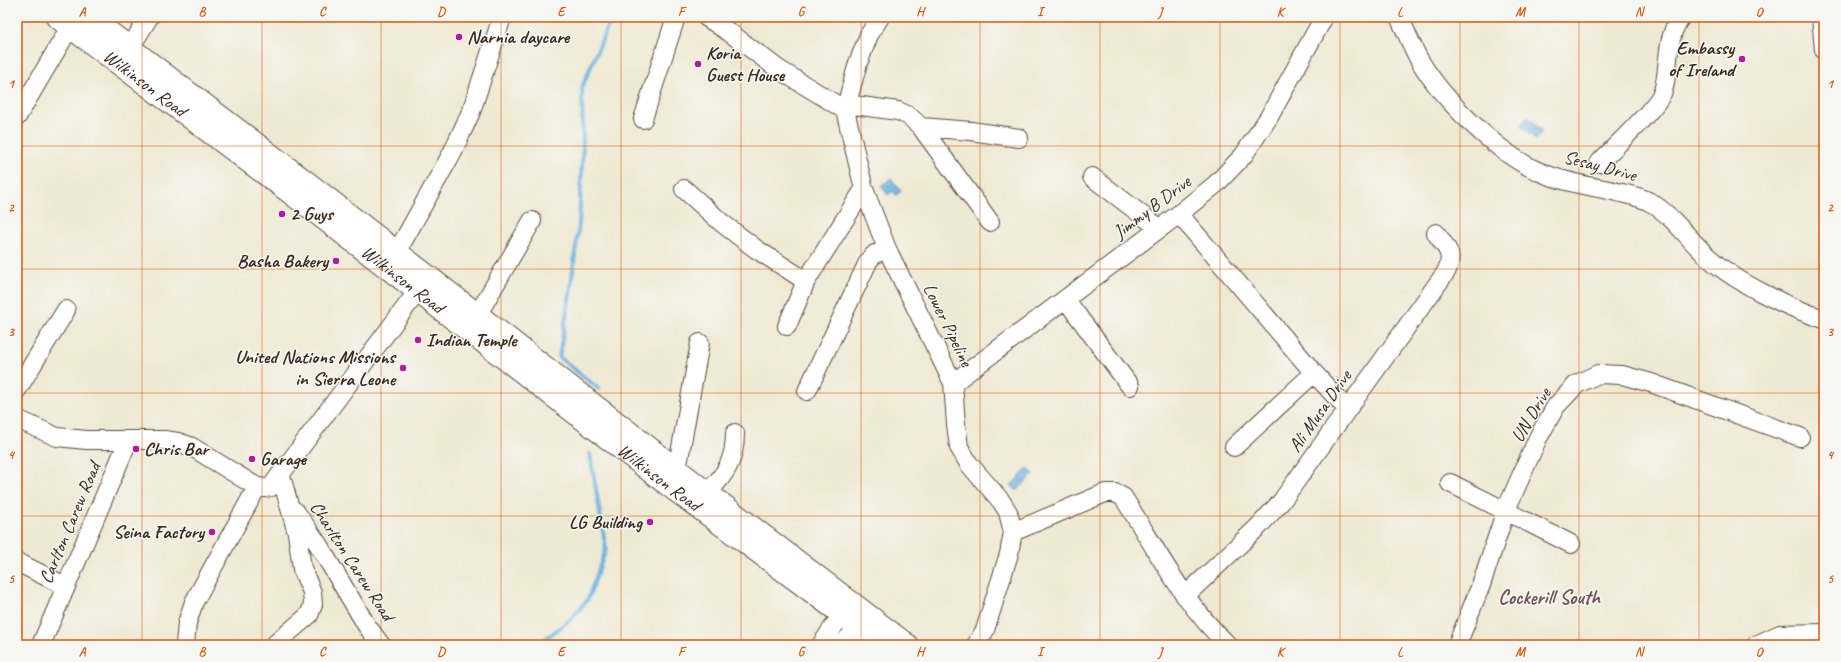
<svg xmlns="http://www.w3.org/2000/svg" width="1841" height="662" viewBox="0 0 1841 662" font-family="Caveat,sans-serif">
	<defs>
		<pattern id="water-ripples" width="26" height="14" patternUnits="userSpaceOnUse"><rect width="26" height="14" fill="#6eb3e4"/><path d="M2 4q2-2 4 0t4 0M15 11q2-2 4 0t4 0" fill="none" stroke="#5c92b8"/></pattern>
	</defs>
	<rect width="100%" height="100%" fill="#f6f6f2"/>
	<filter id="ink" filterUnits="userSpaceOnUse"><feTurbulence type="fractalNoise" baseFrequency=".025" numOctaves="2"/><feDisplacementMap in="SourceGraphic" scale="8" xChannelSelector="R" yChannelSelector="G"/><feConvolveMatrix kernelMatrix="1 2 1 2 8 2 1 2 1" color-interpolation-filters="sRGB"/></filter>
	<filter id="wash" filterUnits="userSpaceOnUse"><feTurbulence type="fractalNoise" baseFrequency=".012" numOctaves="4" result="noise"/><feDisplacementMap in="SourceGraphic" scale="16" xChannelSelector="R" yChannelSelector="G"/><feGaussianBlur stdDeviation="0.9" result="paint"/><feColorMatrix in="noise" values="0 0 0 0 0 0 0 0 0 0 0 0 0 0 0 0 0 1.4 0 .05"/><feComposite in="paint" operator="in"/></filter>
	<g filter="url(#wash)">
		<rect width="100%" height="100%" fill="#eee9d2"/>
		<path fill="url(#water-ripples)" stroke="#546e81" d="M1528,116l14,15 -6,9 -15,-15z
			M891,178l10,13 -5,4 -3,-4 -5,4 -7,-9z
			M1028,468l6,6 -17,17 -6,-6z"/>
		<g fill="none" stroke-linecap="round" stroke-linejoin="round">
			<path stroke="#6eb3e4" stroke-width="4" d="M599,389l-40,-32 11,-64 9,-69 4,-80 -1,-57 26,-61v-9
				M540,645l1,-3 30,-23 17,-20 18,-50 -16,-95"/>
		</g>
	</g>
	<g filter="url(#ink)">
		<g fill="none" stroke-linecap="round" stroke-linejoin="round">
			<g stroke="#564739" stroke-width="20">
				<path id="minor" d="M706,17l23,15 49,37 67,41
					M880,17l-11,18 -11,28 -13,47 19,79 23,60 66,134 3,41 3,23 10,17 32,37 7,11 5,20 -4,22 -24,76 -9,15
					M1399,17c7,14 13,30 21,44 23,39 78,93 120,111 23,10 49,14 73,19 12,3 25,5 35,10 24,13 40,38 60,56 27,25 81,51 116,62
					M1821,17l3,33
					M123,59l26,-42
					M847,104l51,7 11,5 12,11 69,95
					M17,117l53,-90
					M643,119l33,-102
					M921,127l50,4 48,7
					M1599,163c13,-14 60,-57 64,-72 7,-23 2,-54 18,-74
					M1092,177l67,51
					M684,189l38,34 34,26 50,32
					M1179,214l135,159 33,36
					M397,252l55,-99 19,-41 31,-95
					M1066,300l64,86
					M478,314l54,-93
					M787,326l19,-45 58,-92
					M953,383l226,-169 37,-30 27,-28 26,-39 55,-100
					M17,390l49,-80
					M807,391l62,-131 6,-6 12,-5
					M17,419l40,18 29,3h78l14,2 14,5 65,40 8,1 6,-1 155,-207
					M1234,447l80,-74
					M677,470l23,-127
					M1450,483l121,61
					M707,493c19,-19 28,-33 28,-60
					M295,511l23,33 49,82 14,19
					M1013,532l92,-39h10l8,4c33,51 60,106 105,148
					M17,562l48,24
					M1185,596l73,-69 23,-25 165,-230c9,-19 0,-24 -10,-39
					M275,644l34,-29 4,-10 -1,-13 -10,-23 -5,-36 -16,-57
					M41,645l87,-204
					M185,645l2,-22 7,-21 63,-115
					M821,645l21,-31
					M842,645l16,-18
					M1457,645l24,-60 25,-75 32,-72 18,-32 21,-22 21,-10 24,1 29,8 149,54
					M1756,645l24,-11 44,-1"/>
			</g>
			<g stroke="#564739" stroke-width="24">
				<g id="major">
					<path id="s1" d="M57,17l239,180 371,287 175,130 38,31"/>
					<path d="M89,17l225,171 393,305 200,152"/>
				</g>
			</g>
			<use href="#minor" stroke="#fff" stroke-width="18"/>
			<use href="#major" stroke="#fff" stroke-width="22"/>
		</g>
	</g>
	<path fill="none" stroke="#df570d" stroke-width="1" stroke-opacity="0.55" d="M142,17v628M262,17v628M381,17v628M501,17v628M621,17v628M741,17v628M861,17v628M980,17v628M1100,17v628M1220,17v628M1340,17v628M1460,17v628M1579,17v628M1699,17v628M17,146h1807M17,269h1807M17,393h1807M17,516h1807"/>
	<g fill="#b5179e" stroke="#f6f6f2" stroke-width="1.5">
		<circle cx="459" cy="37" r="4"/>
		<circle cx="1742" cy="59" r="4"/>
		<circle cx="698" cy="64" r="4"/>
		<circle cx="282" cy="214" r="4"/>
		<circle cx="336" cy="261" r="4"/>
		<circle cx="418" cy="340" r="4"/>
		<circle cx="403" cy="368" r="4"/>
		<circle cx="136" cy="449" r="4"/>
		<circle cx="252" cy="459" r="4"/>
		<circle cx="650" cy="522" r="4"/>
		<circle cx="212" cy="532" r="4"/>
	</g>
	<g text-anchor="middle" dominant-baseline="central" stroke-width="3" stroke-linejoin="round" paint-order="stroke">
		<g font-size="19" font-weight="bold" fill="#3b2a1e" stroke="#f6f6f2" text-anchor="start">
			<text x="467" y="37">Narnia daycare</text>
			<text x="1734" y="48" text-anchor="end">Embassy<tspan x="1734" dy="22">of Ireland</tspan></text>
			<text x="706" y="53">Koria<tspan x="706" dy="22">Guest House</tspan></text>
			<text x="290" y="214">2 Guys</text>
			<text x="328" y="261" text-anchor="end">Basha Bakery</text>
			<text x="426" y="340">Indian Temple</text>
			<text x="395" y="357" text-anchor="end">United Nations Missions<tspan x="395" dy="22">in Sierra Leone</tspan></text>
			<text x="144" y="449">Chris Bar</text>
			<text x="260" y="459">Garage</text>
			<text x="642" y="522" text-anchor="end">LG Building</text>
			<text x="204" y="532" text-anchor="end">Seina Factory</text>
		</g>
		<g font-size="19" fill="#3b2a1e" stroke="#f6f6f2">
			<text stroke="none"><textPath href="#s1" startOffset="110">Wilkinson Road</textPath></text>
			<text transform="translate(1600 166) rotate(15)">Sesay Drive</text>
			<text transform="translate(1152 207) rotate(-37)">Jimmy B Drive</text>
			<text stroke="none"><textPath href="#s1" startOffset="434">Wilkinson Road</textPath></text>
			<text transform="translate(948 325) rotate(64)">Lower Pipeline</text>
			<text transform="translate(1320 411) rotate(-55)">Ali Musa Drive</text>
			<text transform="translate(1531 415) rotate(-59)">UN Drive</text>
			<text stroke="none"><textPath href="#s1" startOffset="758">Wilkinson Road</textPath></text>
			<text transform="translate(70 523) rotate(-67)">Carlton Carew Road</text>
			<text transform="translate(352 561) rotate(57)">Charlton Carew Road</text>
		</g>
		<g font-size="20" font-weight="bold" fill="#745155" stroke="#f6f6f2">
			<text x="1549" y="597">Cockerill South</text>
		</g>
	</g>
	<rect width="1841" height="662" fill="none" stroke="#f6f6f2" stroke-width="44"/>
	<rect x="22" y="22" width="1797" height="618" fill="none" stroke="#df570d" stroke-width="1.5"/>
	<g font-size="13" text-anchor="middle" font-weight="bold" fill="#df570d">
		<text x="82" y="16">A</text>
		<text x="202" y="16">B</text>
		<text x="322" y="16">C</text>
		<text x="441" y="16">D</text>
		<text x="561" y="16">E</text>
		<text x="681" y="16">F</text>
		<text x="801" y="16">G</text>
		<text x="920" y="16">H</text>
		<text x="1040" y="16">I</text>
		<text x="1160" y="16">J</text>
		<text x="1280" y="16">K</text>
		<text x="1400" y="16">L</text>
		<text x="1520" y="16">M</text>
		<text x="1639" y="16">N</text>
		<text x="1759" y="16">O</text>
		<text x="11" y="88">1</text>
		<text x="1830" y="88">1</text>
		<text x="11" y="212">2</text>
		<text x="1830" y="212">2</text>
		<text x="11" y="336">3</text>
		<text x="1830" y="336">3</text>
		<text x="11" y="459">4</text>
		<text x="1830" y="459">4</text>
		<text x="11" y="583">5</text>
		<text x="1830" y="583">5</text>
		<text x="82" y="656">A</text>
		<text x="202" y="656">B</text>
		<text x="322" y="656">C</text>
		<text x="441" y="656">D</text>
		<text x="561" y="656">E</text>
		<text x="681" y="656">F</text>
		<text x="801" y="656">G</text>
		<text x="920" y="656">H</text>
		<text x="1040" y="656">I</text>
		<text x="1160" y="656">J</text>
		<text x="1280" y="656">K</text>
		<text x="1400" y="656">L</text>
		<text x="1520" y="656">M</text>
		<text x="1639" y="656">N</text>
		<text x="1759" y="656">O</text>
	</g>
</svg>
